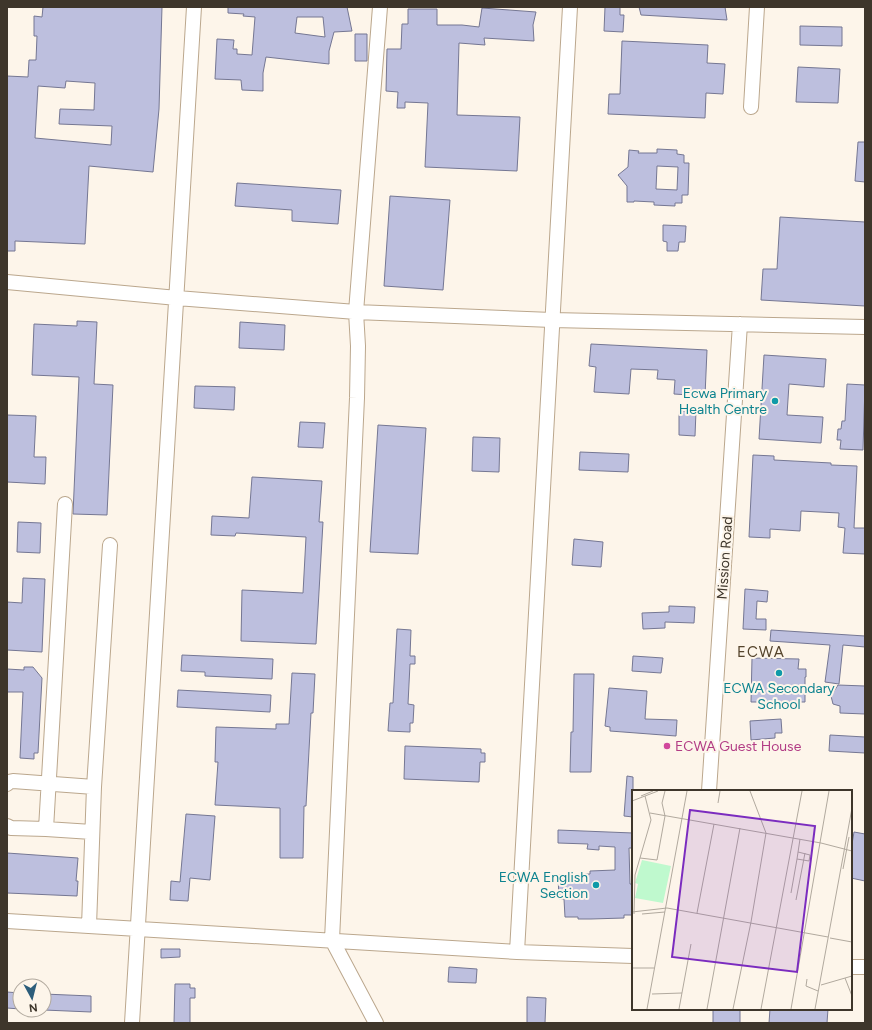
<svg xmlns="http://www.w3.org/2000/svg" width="872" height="1030" viewBox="0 0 872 1030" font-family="Figtree,sans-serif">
	<rect width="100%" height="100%" fill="#fdf5ea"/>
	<path fill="#bdbfde" stroke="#757793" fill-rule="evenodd" d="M43,7h119l-3,102 -6,63 -64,-6 -4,78 -70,-3v10h-8v-175l21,1 1,-17h7l1,-24h-3v-20l8,1zM66,81l29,2 -1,27 -34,-1 -1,15 53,2 -1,19 -76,-7 3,-52 27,2z
		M228,7h119l5,24 -18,1 -5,19v13l-63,-7 -3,16v18l-21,-1 -1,-10 -26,-1 2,-40 17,1 -1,9h4v5l15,1 3,-38 -12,-1 1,-2 -16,-1zM297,17h26l2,20 -30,-4z
		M605,7h15v8h4l-1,17 -19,-1z
		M639,7h86l2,13 -86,-5z
		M482,8l54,4 -3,13 1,16 -50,-3 1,7 -26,-2 -2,72 63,2 -3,54 -92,-4 3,-64 -23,-1v6h-8l1,-16 -12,-1 1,-42h14l1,-25h6v-15h29v16h25l17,2z
		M800,26l42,1v19l-42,-1z
		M355,34h12v27h-12z
		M622,41l86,4 -1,18 18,1 -2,30 -17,-1 -1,25 -97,-4 1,-20h11z
		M798,67l42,2 -2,34 -42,-1z
		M858,142h7v40l-10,-1z
		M657,149l20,1v4l7,1v8h5l-1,32h-6v8h-7v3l-21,-1v-3l-20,-1v1h-7v-16l-9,-11 10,-8 1,-17 10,1 -1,2h19zM657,166l21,1 -1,23 -21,-1z
		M237,183l104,7 -3,34 -46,-3v-11l-57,-4z
		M390,196l60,4 -7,90 -59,-4z
		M780,217l85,5v84l-104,-6 2,-31h14z
		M663,225l23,1 -1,16h-6l-1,9h-11v-9l-4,-1z
		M77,321l20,1 -3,62 19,1 -6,130 -34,-1 6,-137 -47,-2 2,-51 43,2z
		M240,322l45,3 -1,25 -45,-2z
		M591,344l116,6 -2,46 -31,-2 1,-14 -18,-1 1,-9 -27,-1 -2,25 -35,-2 2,-25 -7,-1z
		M764,355l62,4 -2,28 -35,-3 -2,31 36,2 -2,26 -62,-4z
		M847,384l18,1 -2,65 -23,-1 1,-9h-4l1,-11h3l1,-8h3z
		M195,386l40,1 -1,23 -40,-2z
		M679,411h17l-1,25 -16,-1z
		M7,415l29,1 -2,41h12l-1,27 -38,-2z
		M300,422l25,1 -2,25 -25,-1z
		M378,425l48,3 -8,126 -48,-2z
		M473,437l27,1 -1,34 -27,-1z
		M580,452l49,2 -1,18 -49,-2z
		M753,455l21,1v4l57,3v2l26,1 -3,62h11v26l-22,-1 2,-25 -7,-1 1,-14 -38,-2 -1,20 -30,-2v9l-21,-1z
		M252,477l70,4 -3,41h4l-7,122 -75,-3 1,-51 61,3 3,-56 -70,-4 -1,3 -24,-1 1,-19 37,2z
		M18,522l23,1 -1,30 -23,-1z
		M574,539l29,3 -2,25 -29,-2z
		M23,578l22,1 -3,73 -35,-2v-48l15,1z
		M745,589l23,2 -1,11 -10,-1 -1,18h10v11l-23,-1z
		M669,606l26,1 -1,16 -29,-1v6l-22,1 -1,-16 27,-1z
		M397,629l14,1 -1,26h5v8h-5l-2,40 6,1 -1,18h-3v9l-22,-1 2,-28h3z
		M771,630l94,6v11l-22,-2 -4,39 -14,-2 5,-37 -60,-4z
		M182,655l91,4 -1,20 -67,-3v-4l-24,-1z
		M633,656l30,2 -2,15 -29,-2z
		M752,658l47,1 -1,10h8v8h-1v25h-54z
		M24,667h9l9,11 -4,75h-4v6l-14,-1 3,-66h-16v-23l17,1z
		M292,673l23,1 -2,39h-2l-5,93h-2l-1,52h-23v-50l-65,-3 3,-43h-3l1,-35 60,2v-5h13z
		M574,674h20l-3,98h-21l1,-40h2z
		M838,685l27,1v28l-25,-1v-7l-7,-2 -2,-8z
		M609,688l38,3 -2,28 32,1 -1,16 -66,-5v-4l-5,-1z
		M178,690l93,5 -1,17 -93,-5z
		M781,719l1,14h-7v5l-24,2 -1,-19z
		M830,735l35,2v16l-36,-2z
		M405,746l76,3v4h4v9h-5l-1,20 -75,-3z
		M627,776l6,1v40l-9,-1z
		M186,814l29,2 -5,64 -20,-2 -2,23 -18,-1 1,-19 9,1z
		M558,830l75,3v15h-4l1,36h3v31h-9v3l-33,1h-13v-2h-13l-1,-18h-5l-1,-24 32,-1v-3l25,-1v-23l-16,-1v4l-12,-1 1,-5 -30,-1z
		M854,832l11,2v47l-14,-3v-28z
		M7,853l71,5 -2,23h2l-1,15 -70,-3z
		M161,949h19v8l-19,1z
		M449,967l28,2 -1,14 -28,-1z
		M175,984h15v4h5v10h-5v25h-16z
		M7,992l13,1v16l-13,-1z
		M44,994l47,2v16l-47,-2z
		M527,997l19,1 -1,25h-18z
		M713,1009h27v14h-27z
		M770,1009h58l-1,14h-58z"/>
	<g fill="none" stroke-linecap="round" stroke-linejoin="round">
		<g stroke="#bba78d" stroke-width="16">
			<path id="minor" d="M751,107l6,-100
				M7,282l170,16 179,14 196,8 313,7
				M7,784l1,-2 5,-1 81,6 -5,139
				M94,787l16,-242
				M709,791l31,-467
				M7,826l4,2 35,1 46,3
				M46,829l19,-325
				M7,921l510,31 116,4
				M517,952l53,-945
				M851,967h14
				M132,1023l62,-1016
				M376,1023l-44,-83 25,-542 1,-52 -2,-34 24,-305"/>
		</g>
		<use href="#minor" stroke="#fff" stroke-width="14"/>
	</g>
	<g fill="#0f9aa8" stroke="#fdf5ea" stroke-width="1.5">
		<circle cx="775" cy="401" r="4"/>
		<circle cx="779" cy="673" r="4"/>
		<circle cx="596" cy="885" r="4"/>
	</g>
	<circle fill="#d1479c" stroke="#fdf5ea" stroke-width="1.5" cx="667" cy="746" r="4"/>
	<g text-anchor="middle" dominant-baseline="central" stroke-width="4" stroke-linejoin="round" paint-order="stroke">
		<g font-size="14" fill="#0d838f" stroke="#fdf5ea" text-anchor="end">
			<text x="767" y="393">Ecwa Primary<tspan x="767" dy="16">Health Centre</tspan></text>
			<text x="779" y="688" text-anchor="middle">ECWA Secondary<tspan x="779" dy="16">School</tspan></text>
			<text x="588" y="877">ECWA English<tspan x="588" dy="16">Section</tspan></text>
		</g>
		<g font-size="14" fill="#3e362b" stroke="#fdf5ea">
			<text transform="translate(725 558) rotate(-86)">Mission Road</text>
		</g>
		<g font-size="14" fill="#b23c85" stroke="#fdf5ea" text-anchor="start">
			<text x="675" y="746">ECWA Guest House</text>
		</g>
		<g font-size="15" letter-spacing="1" fill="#55442c" stroke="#fdf5ea">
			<text x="761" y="652">ECWA</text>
		</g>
	</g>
	<g transform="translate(632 790)">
		<rect width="220" height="220" fill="#fdf5ea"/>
		<path d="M10,70l29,6 -8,37 -28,-5 3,-14 -3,-1z" fill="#bff9ce"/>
		<path fill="none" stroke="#b1a99e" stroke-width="1" d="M9,6l12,-5M0,11l26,-10M86,13l2,-12M18,23l171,30 31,8M166,62l12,3 -1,6 -12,-2 3,-20M8,68l17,2 8,-44 -3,-13 3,-12M211,79l6,-32M159,103l6,-34M164,110l9,-47M35,118l161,29M0,122l35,-4M65,123l17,-89M2,124l1,-39 16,-55 -6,-24M10,124l23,-2M198,148l22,4M0,178h22M213,188l7,18M175,189l-1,7 12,5M189,195l31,-9M20,204l30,-1M15,219l40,-218M47,219l12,-65M75,219l33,-181M101,219l18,-87 15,-89 -16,-42M129,219l41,-218M159,219l38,-218M183,219l37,-201"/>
		<path fill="#7b2cbf" fill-opacity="0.15" stroke="#7b2cbf" stroke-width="2" d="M58,20l125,16 -18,146 -125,-15z"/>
		<rect width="220" height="220" fill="none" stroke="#3e362b" stroke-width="2"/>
	</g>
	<rect width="872" height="1030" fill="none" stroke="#3e362b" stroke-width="16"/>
	<g transform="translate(32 998) rotate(173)"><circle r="19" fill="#fdf5ea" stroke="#b1a99e"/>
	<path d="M0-3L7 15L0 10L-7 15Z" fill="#2c5d7b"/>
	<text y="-6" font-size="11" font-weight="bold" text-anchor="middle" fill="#3e362b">N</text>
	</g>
</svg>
